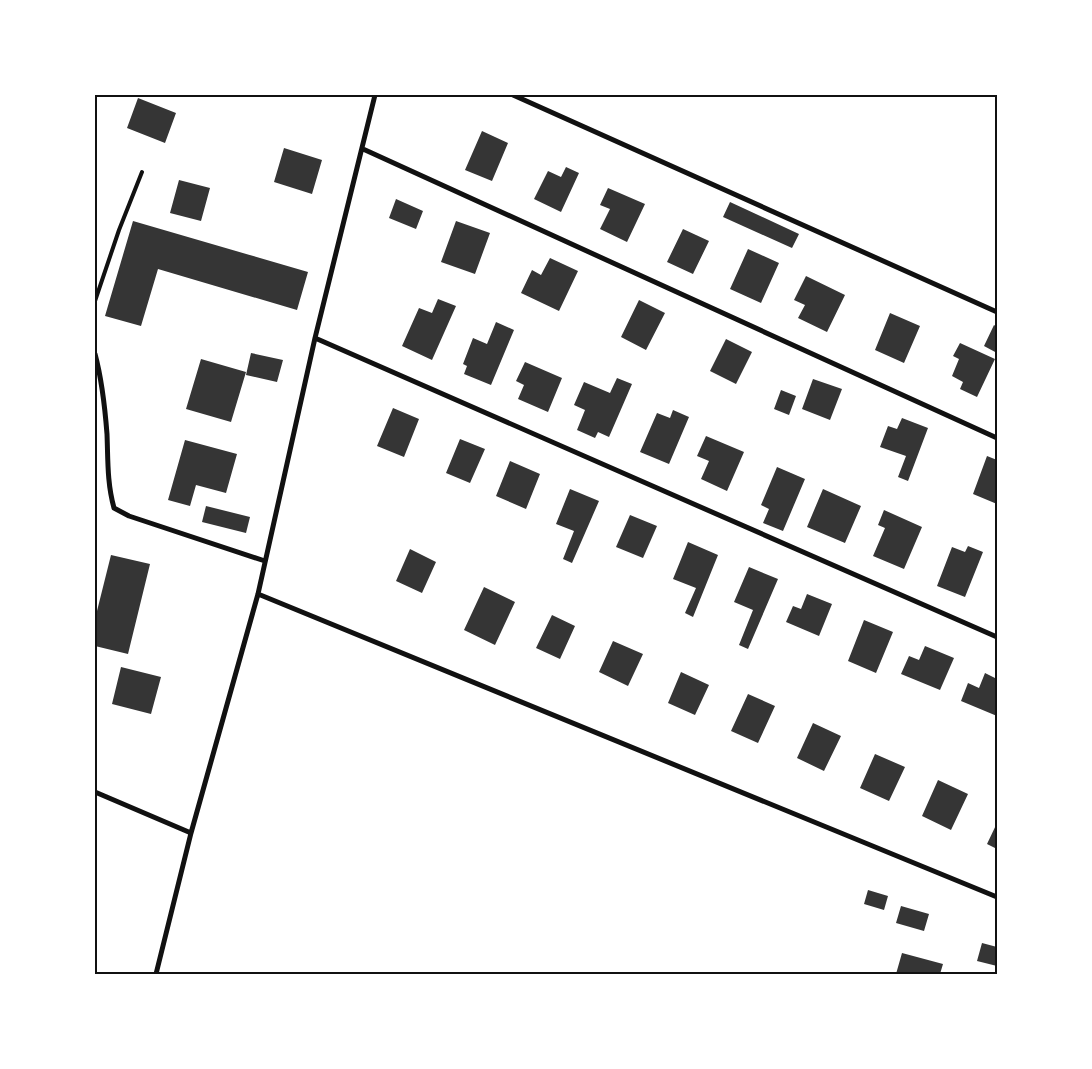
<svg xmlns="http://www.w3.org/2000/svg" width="1092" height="1069" viewBox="0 0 1092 1069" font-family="Arial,sans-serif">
	<rect width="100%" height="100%" fill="#fff"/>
	<path fill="#353535" d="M138,98l38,15 -11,30 -38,-15z
		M482,131l26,12 -16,38 -27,-11z
		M284,148l38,12 -10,34 -38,-12z
		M566,167l13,6 -18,39 -27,-13 14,-28 13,6z
		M179,180l31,8 -9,33 -31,-8z
		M608,188l37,16 -18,38 -27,-13 10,-20 -10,-4z
		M396,199l27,12 -7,18 -27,-11z
		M730,202l69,32 -7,14 -69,-31z
		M133,221l175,51 -11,38 -139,-41 -17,57 -36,-10z
		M456,221l34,12 -15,41 -34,-12z
		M683,229l26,12 -16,33 -26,-12z
		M748,249l31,14 -18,40 -31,-14z
		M550,258l28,13 -19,40 -38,-18 11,-23 9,5z
		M806,276l39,19 -18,37 -29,-14 7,-13 -11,-5z
		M438,299l18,7 -24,54 -30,-14 17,-38 13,5z
		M639,300l26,13 -19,37 -25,-13z
		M890,313l30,13 -16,37 -29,-13z
		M496,322l18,8 -23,55 -27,-11 3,-8 -4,-2 10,-26 14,6z
		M994,325l3,2v26l-13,-7z
		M726,339l26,13 -16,32 -26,-13z
		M960,343l35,16 -18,38 -17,-8 3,-7 -11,-6 7,-17 -6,-3z
		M251,353l32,7 -6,22 -31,-7z
		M201,359l45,13 -15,50 -45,-13z
		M525,362l37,16 -14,34 -30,-13 6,-14 -8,-4z
		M617,378l15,6 -23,53 -11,-5 -3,6 -18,-8 8,-20 -11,-5 10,-23 26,11z
		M813,379l29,10 -12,31 -28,-11z
		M781,390l15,6 -7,19 -15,-6z
		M393,408l26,11 -15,38 -27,-11z
		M673,410l16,7 -20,47 -29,-12 17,-39 13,5z
		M902,418l26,10 -20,53 -10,-4 8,-21 -26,-9 8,-21 9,3z
		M706,436l38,16 -17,39 -26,-12 8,-18 -12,-5z
		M460,439l25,10 -15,34 -24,-10z
		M185,440l52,14 -11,39 -30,-8 -6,21 -22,-6z
		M987,456l10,4v44l-24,-10z
		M510,461l30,13 -14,35 -30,-13z
		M777,467l28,12 -22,52 -20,-8 6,-14 -8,-4z
		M570,489l29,12 -27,62 -9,-4 11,-28 -18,-7z
		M823,489l38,17 -16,37 -38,-16z
		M206,506l44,11 -4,16 -44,-11z
		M884,510l38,17 -18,42 -31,-13 12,-28 -7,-3z
		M630,515l27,11 -14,32 -27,-11z
		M688,542l30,13 -25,62 -8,-4 11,-25 -23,-9z
		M968,546l15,6 -18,45 -28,-11 15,-39 13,5z
		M410,549l26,13 -14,31 -26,-12z
		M111,555l39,9 -22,90 -33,-8v-27z
		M749,567l29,12 -30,70 -9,-4 14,-35 -19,-8z
		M484,587l31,15 -20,43 -31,-15z
		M807,594l25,10 -13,32 -33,-14 7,-16 8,3z
		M552,615l23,11 -15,33 -24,-11z
		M864,620l29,12 -17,41 -28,-12z
		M613,641l30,13 -15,32 -29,-14z
		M925,646l29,12 -14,32 -39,-16 8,-18 10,4z
		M121,667l40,10 -10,37 -39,-10z
		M681,672l28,13 -14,30 -27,-12z
		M985,673l12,6v37l-36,-15 7,-18 11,5z
		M748,694l27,12 -17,37 -27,-12z
		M813,723l28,13 -17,35 -27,-13z
		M875,754l30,13 -16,34 -29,-13z
		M938,780l30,14 -17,36 -29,-14z
		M997,823v26l-10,-5z
		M868,890l20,6 -4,14 -20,-6z
		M901,906l28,8 -5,17 -28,-8z
		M982,943l15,4v19l-20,-5z
		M902,953l41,11 -3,10h-44z"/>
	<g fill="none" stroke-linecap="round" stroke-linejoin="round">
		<path stroke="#111" stroke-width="4" d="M95,301l24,-71 23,-58"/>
		<path stroke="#111" stroke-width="5" d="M513,95l484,217
			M363,149l634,289
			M315,338l682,299
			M95,354c7,26 10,54 12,80 1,25 0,49 7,74l15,8 136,45
			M258,594l739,303
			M95,792l96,41
			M156,974l35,-141 67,-239 57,-256 60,-243"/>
	</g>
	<rect width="1092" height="1069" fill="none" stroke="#ffffff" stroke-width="192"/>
	<rect x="96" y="96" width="900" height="877" fill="none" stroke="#111" stroke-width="2"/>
</svg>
